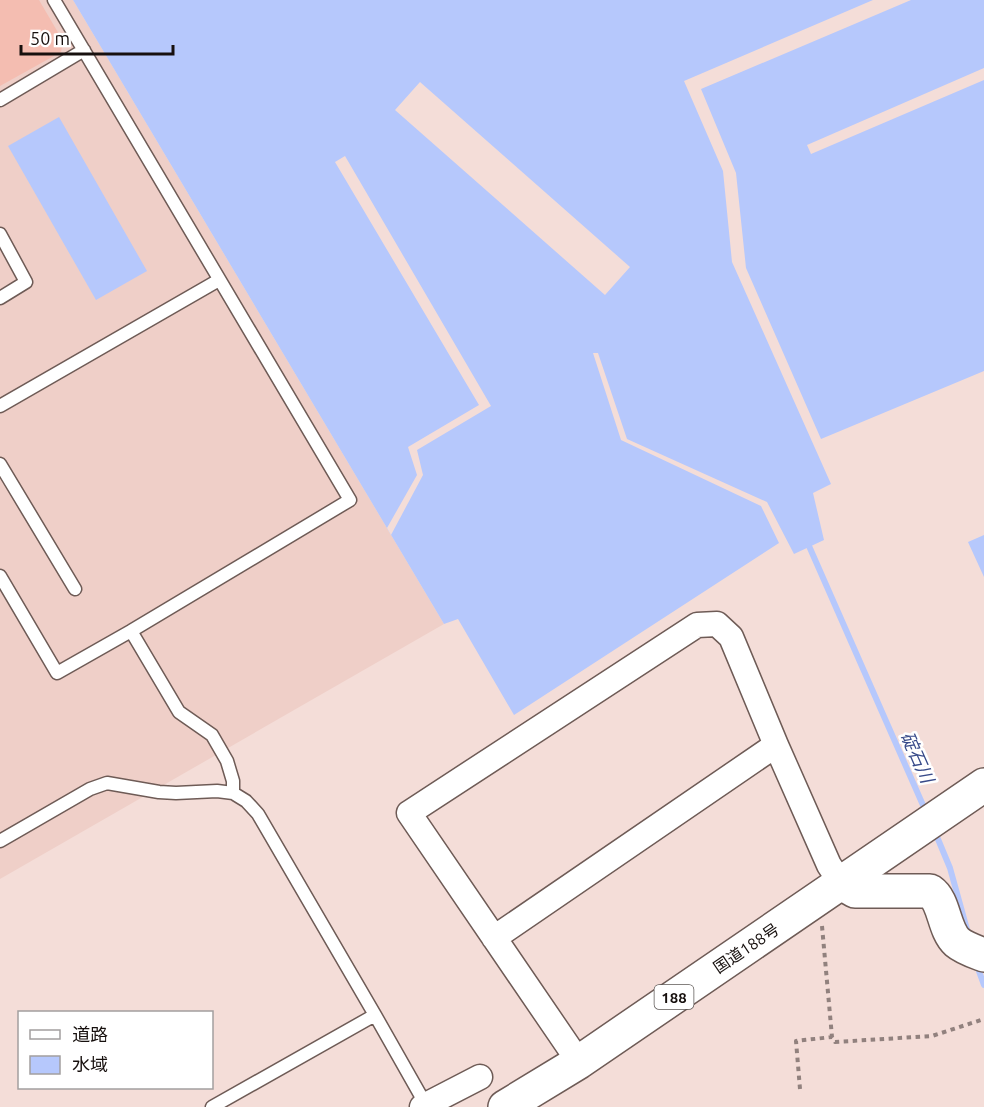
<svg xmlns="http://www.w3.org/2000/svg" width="984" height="1107" viewBox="0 0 984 1107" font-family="Ubuntu,'Noto Sans JP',sans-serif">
	<rect width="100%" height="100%" fill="#f4ddd8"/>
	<path fill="#efcfc8" d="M0,0h73l371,624 -444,255z"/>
	<path fill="#f4bdb1" d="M0,0h39l24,41 -2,11 -61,34z"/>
	<path fill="#b6c8fc" d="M73,0h800l-189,81 39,90 9,91 99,222 -18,9 11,47 -30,14 -27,-52 -140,-63 -29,-86h-5l28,87 140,66 18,37 -265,172 -56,-96 -14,5z
		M911,0h73v68l-177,77 4,9 173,-74v291l-163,68 -75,-171 -10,-95 -35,-84z
		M59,117l88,154 -51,29 -88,-154z
		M984,535v42l-16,-35z"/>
	<path fill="#f4ddd8" d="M420,82l210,185 -25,28 -210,-185z
		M345,156l146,250 -74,44 6,25 -32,60 -4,-7 30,-53 -9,-28 71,-42 -144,-243z"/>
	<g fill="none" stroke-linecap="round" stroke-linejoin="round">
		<path stroke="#b6c8fc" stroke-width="6" d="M809,546l117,266
			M935,832l15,36 18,65
			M976,963l8,22"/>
		<g stroke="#6e5b56" stroke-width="15">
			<path id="service" d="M0,100l84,-50
				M0,234l26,48 -26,16
				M0,406l219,-126
				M0,464l75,125
				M0,576l57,97 74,-42 219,-131 -296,-500
				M131,631l48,81 33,23 15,26 6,20v12
				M0,841l90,-52 17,-6 52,9 17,1 41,-2 16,2 13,8 12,13 117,201 51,90
				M212,1107l163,-92"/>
		</g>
		<g stroke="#6e5b56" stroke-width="27">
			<path id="minor" d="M494,938l282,-193
				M579,1062l-170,-249 288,-188 20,-1 14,13 45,108 53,120 12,18
				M422,1107l58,-30"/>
		</g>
		<g stroke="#6e5b56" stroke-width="36">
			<path id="secondary" d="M841,883l14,8h75c15,10 13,38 27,51 7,6 19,10 27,13"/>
		</g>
		<g stroke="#6e5b56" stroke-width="36">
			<path id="trunk" d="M505,1107l74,-45 405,-277"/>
		</g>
		<path stroke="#91817e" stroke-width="4" stroke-dasharray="4.5 4.5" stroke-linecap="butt" d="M822,926l10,111 3,5 97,-6 52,-17
			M800,1089l-4,-48 36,-4"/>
		<use href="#service" stroke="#fff" stroke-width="12"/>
		<use href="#minor" stroke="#fff" stroke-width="24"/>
		<use href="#secondary" stroke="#fff" stroke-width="33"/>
		<use href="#trunk" stroke="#fff" stroke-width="33"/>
	</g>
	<g text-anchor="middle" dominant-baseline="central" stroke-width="5" stroke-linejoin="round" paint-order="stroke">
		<rect fill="#fff" stroke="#5d5856" stroke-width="1.5" x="654.5" y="985" width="39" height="24" rx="4.5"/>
		<g font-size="15" font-weight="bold" fill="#17100e">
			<text x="674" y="997">188</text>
		</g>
		<g font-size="16" fill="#17100e" stroke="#fff">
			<text transform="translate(746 948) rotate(-34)">国道188号</text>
		</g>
		<g font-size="18" font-style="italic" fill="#384a89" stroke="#fff">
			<text transform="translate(918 757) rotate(66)">碇石川</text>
		</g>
	</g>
	<rect x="18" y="1011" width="195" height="78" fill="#ffffff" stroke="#a29f9f" stroke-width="1.5"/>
	<rect x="30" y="1030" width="30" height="9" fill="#ffffff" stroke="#a29f9f" stroke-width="1.5"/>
	<text x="72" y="1041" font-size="18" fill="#17100e">道路</text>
	<rect x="30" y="1056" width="30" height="18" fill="#b6c8fc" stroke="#a29f9f" stroke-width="1.5"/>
	<text x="72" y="1071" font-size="18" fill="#17100e">水域</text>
	<path d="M21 45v9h152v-9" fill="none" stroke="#17100e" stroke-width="3"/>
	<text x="30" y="45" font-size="18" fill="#17100e" stroke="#ffffff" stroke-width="4.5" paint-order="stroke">50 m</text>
</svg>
